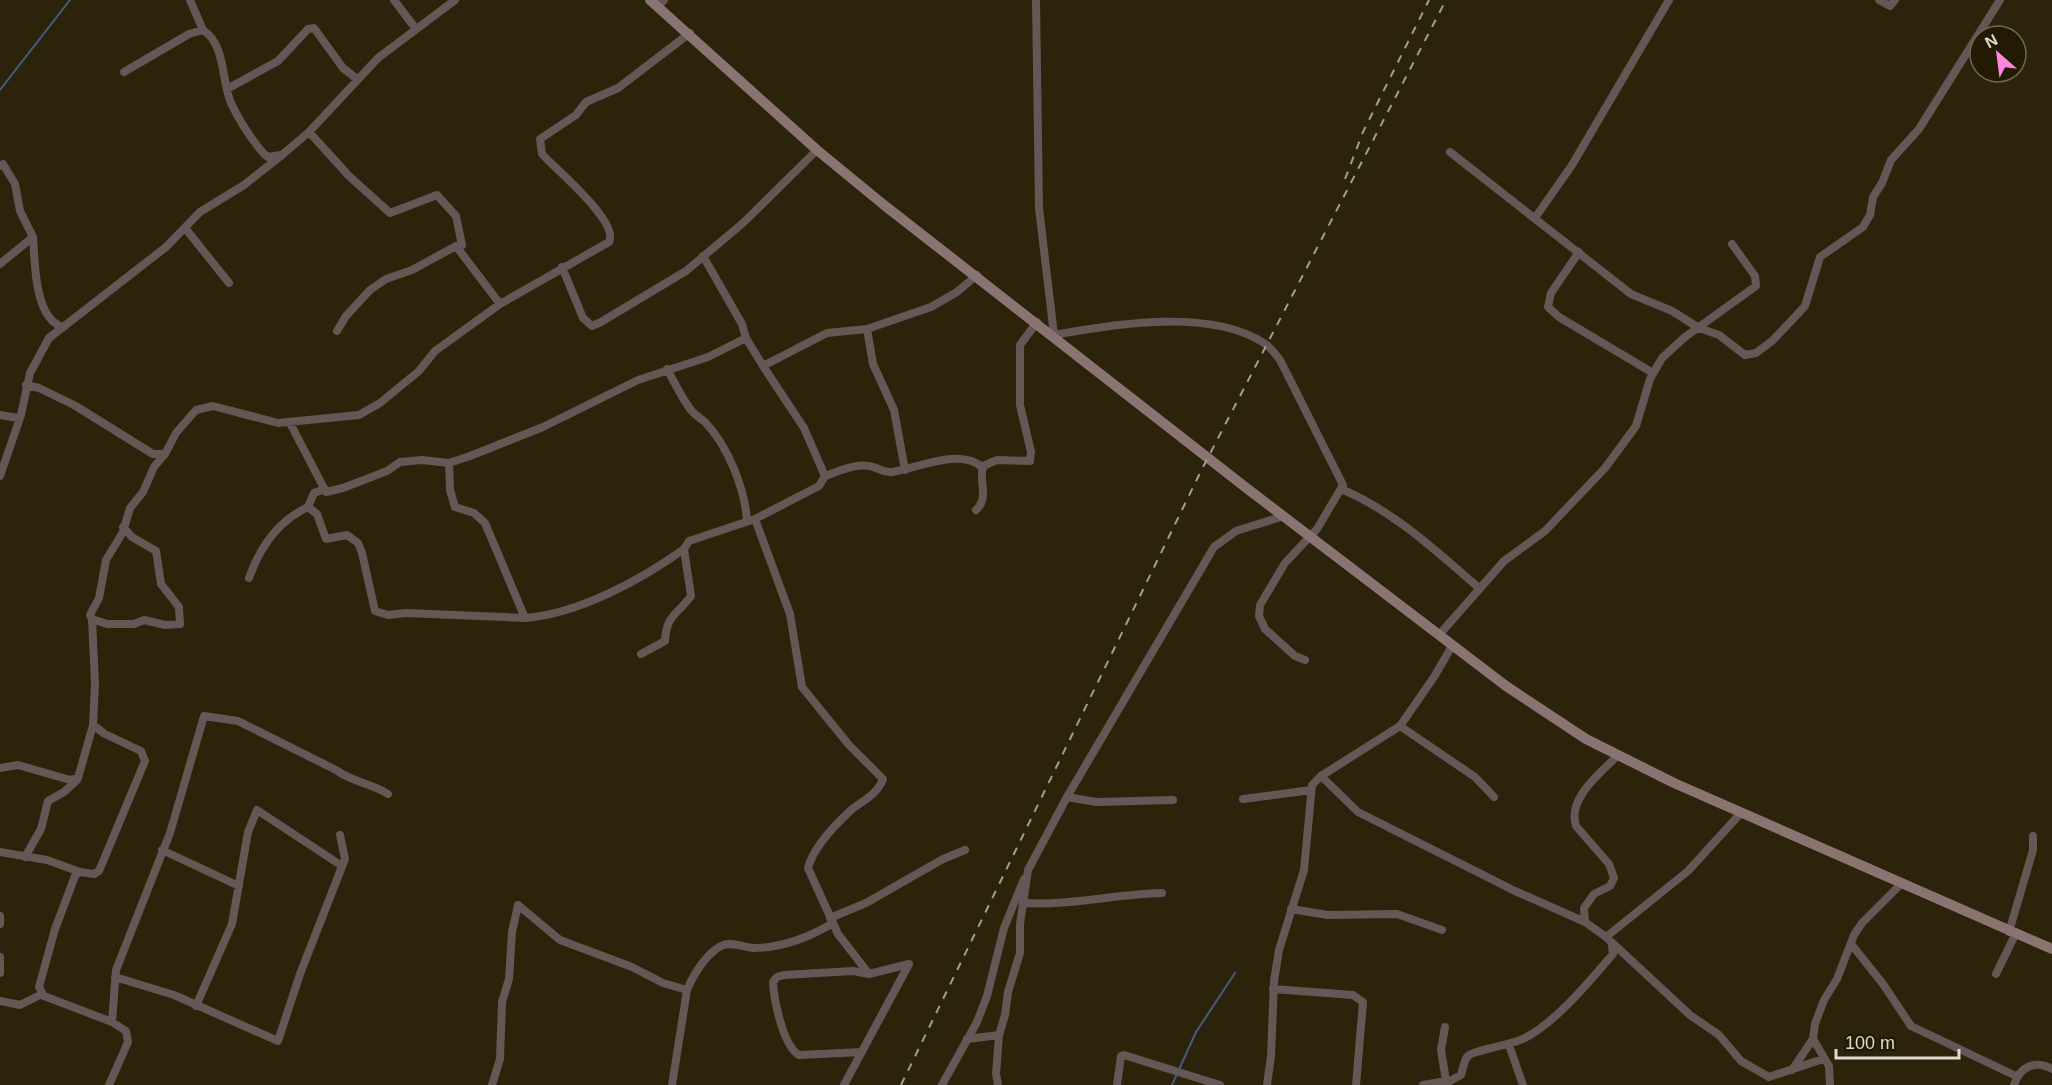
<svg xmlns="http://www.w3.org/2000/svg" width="2052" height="1085" viewBox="0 0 2052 1085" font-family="Helvetica,sans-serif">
	<rect width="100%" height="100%" fill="#2b230a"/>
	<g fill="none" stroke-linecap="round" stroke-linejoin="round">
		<path stroke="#445c81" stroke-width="2" d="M0,90l70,-90
			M1172,1085l24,-53 39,-59"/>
		<path stroke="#655756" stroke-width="8" d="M190,0l13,30
			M394,0l22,29
			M1036,0l3,208 15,127c60,-11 156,-27 210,8 7,4 11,11 16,17l63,125 -26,44 -32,34 -25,42 -1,11 6,13 30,27 10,4
			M1879,0l11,6 5,-6
			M658,7l6,-7
			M124,72l65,-38 14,-4c23,15 18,50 28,73 8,17 21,37 33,51l4,3 13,-2
			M227,89l51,-28 30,-32 6,-1 29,40 14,11
			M309,132l40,44 41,37 47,-18 19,21 6,29
			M1450,152l181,142 41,17 27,17 20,7 26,20 11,-2 16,-12 21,-22 12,-13 15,-49 43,-30 7,-12 3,-18 9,-14 9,-23 28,-31 81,-129
			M0,166l3,-2 12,20 5,27 13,26
			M1535,218l37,-53 97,-165
			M185,228l44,55
			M1579,252l-28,41 -3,14 11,10 94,56
			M703,256l39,68 4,14 17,28 41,62 21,48
			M0,264l33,-27c2,25 1,80 29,90
			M562,267l21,51 9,8 9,-4 85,-51 57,-48 74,-73
			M867,329l6,35 21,46 11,60
			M337,331l9,-15 24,-26 16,-11 26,-9 44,-24 44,58
			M763,366l64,-33 40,-4 64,-22 26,-15 20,-17
			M667,369c8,14 14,28 24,41 4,5 9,8 14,12 23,24 40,67 42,99
			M26,385l13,3 35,17 79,49h12
			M0,415l18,3
			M290,423l36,69
			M449,463l1,27 5,17 19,6 11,10 40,95c53,-4 116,-38 159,-69
			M0,476l21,-61 9,-42 19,-35 117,-91 34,-35 44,-27 38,-30 27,-23 69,-74 77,-58
			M1341,489c53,22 95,62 138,99
			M308,507l9,7 9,25 21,-4 11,8 4,10 13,58 13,4 18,-2 119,5
			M976,510c14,-13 2,-29 7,-44l14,-6 33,1 1,-9 -11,-47v-60l17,-23
			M755,519l35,95 12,73 47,58 34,34c-5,15 -21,22 -33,32 -15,14 -37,37 -42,57l30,66 31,40 40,-10
			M123,527l9,10 24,14 5,33 18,23 1,17 -15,1 -21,-5 -10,4h-27l-15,-5 -2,-4 9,-17 7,-38 17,-28 7,-24 13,-16 11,-25 11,-13 11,-21 20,-23 17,-4 65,17 81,-8 21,-12 39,-32 16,-20 65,-47 109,-62c11,-20 -54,-73 -67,-88l-2,-15 36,-24 10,-13 32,-14 72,-55
			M249,578c11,-31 29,-57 59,-71l6,-14 8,-3 4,2 17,-4 44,-17 13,-9 22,-2 27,3 21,-7 73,-29 95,-47 70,-23 38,-19
			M92,619l3,64 -2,42 12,9 36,17 4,10 -46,110 -5,3 -14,-2 -5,4 -20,53 -16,58 5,9 68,26 14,9 2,11 -19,43
			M1439,635l65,-74 41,-30 60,-63 31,-42 14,-47 12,-21 23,-21 71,-51 -1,-10 -23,-32
			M641,654l24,-13c1,-26 13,-27 26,-45l-7,-47 5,-8 66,-22 64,-33 6,-10c14,-5 33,-14 48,-9 8,2 10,6 19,5 26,-4 69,-25 91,-4
			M1400,726l75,51 19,20
			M1618,755c-18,19 -51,43 -42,71l33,38 5,14 -4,8 -16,8 -10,14 1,14 21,15 84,78 29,20 22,26 28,16 54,-18
			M0,768l18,-3 52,15 8,-2 15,-53
			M1321,776l37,36 157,79 70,31
			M1067,797l29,5 77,-2
			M1243,799l68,-9
			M162,850l77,36
			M0,852l47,8 33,12
			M25,857l16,-28 7,-28 16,-9 13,-12
			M1023,903c46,3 93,-9 139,-10
			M1291,909l37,6 69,-1 45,16
			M0,916v8
			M830,918l36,-15 77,-44 22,-9
			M2009,932l24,-82v-14
			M1606,937l82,-66 52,-57
			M1852,945l31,39 28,42 105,50
			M0,957v16
			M1996,974l19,-39
			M115,977l59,18 104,46 22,-67 45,-115 -5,-24
			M1273,989l80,6 10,7 -7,83
			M0,1001l20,4 22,-11
			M196,1006l36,-82 16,-92 9,-22 85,56
			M112,1022l4,-52 54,-137 34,-117 34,5 98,49c16,12 35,13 52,24
			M1445,1027l-4,23 5,31
			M967,1039l32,-4
			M1509,1045l14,40
			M862,1052l-63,3c-16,-9 -25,-55 -26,-73l4,-5 7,-2 69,-4 16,3
			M1792,1070l21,-31
			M1448,1082l13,-7c2,-6 3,-14 6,-18 5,-7 45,-12 58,-19 32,-17 64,-56 88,-84l-1,-9
			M492,1085l8,-26 2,-57 7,-23 3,-47 6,-27 42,35 72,27 31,16 24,7
			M672,1085l15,-95c6,-15 19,-36 34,-44 9,-5 22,1 32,2 29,0 55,-10 80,-25
			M844,1085l65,-121
			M942,1085l35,-63 10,-26 17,-68 20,-49
			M998,1085l-2,-11 3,-39 6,-20 3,-23 12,-39v-29l8,-54 39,-73 147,-250 22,-16 48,-15
			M1117,1085l4,-29 3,-1 96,30
			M1267,1085l4,-29 3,-75 5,-31 25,-80 8,-85 9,-9 79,-50 34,-49 18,-31
			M1423,1085l23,-4 2,3
			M1830,1085l-1,-19 -16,-27 2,-15 9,-24 13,-21 17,-44 8,-12 40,-40
			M2014,1085c6,-19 21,-25 38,-16"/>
		<path stroke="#8a7472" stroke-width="10" d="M650,0l167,150 67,55 365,285 257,196 80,53 88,44 378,166"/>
		<path stroke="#a49f8d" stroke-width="2" stroke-dasharray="8 8" stroke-linecap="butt" d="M1345,179l18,-47 66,-132
			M901,1085l300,-614 245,-471"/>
	</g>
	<g transform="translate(1998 54) rotate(332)"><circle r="28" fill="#221a02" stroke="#6e6753" stroke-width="1.5"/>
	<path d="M0-4.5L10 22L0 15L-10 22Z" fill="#fe86e1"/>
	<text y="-9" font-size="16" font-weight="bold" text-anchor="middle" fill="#dfdbcc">N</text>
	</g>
	<path d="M1836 1049v9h123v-9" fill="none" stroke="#dfdbcc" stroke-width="3"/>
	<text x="1845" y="1049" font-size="18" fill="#dfdbcc" stroke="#221a02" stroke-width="4.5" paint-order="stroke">100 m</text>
</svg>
